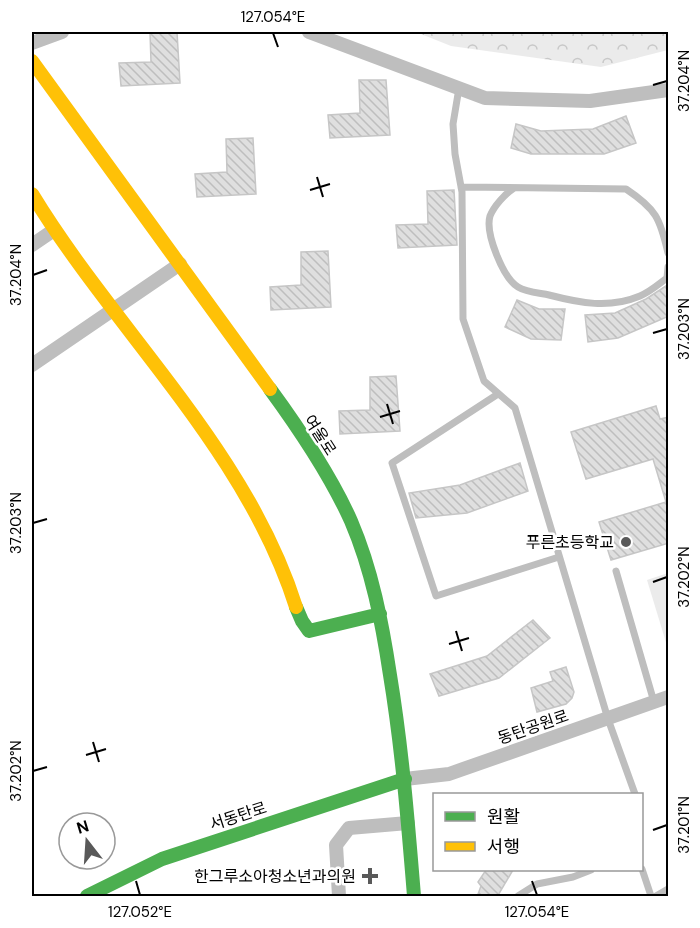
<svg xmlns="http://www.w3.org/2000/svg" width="700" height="928" viewBox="0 0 700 928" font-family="'DM Sans','Noto Sans KR',sans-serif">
	<defs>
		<pattern id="forest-crowns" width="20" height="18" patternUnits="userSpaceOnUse" patternTransform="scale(1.5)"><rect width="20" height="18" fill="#ebebeb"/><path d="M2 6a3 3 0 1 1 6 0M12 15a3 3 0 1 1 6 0" fill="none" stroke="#c8c8c8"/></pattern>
		<pattern id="building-back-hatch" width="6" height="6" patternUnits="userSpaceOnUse" patternTransform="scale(1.5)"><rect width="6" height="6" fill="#dfdfdf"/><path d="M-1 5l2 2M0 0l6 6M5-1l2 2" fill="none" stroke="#bebebe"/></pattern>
	</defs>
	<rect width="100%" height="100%" fill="#fff"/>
	<path fill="url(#forest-crowns)" d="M416,32h252v18l-67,17 -150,-21z"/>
	<path fill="#ebebeb" d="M668,573v76l-21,-69z"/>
	<path fill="url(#building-back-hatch)" stroke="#c6c6c6" stroke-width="1.5" d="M150,32h27l3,51 -59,3 -2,-23 32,-1z
		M359,80h27l4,55 -60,3 -2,-23 32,-2z
		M626,116l10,27 -32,11h-73l-20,-6 5,-24 25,7 52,-2z
		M253,138l3,56 -59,3 -2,-23 32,-2 -1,-33z
		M454,190l3,55 -59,3 -2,-23 32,-1 -1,-33z
		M328,251l3,56 -60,3 -1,-23 31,-2v-33z
		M669,284v32l-51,22 -30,4 -3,-27 30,-2 31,-14z
		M517,300l22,9h26l-4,31 -30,-1 -26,-12z
		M396,376l4,55 -60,3 -1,-23 31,-1v-33z
		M656,406l4,13 9,-2v126l-58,17 -12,-38 67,-20 -13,-43 -67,20 -15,-47z
		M520,463l8,28 -61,22 -51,5 -7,-25 51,-8z
		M533,620l17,18 -51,40 -60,18 -9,-22 57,-18z
		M566,667l8,25 -2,6 -6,6 -29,8 -6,-24 22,-7 -3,-9z
		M486,870h27l-16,27h-20l4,-11 -3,-4z"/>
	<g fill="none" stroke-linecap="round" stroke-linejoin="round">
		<path stroke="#bebebe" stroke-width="7" d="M459,88l-6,36 2,30 7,38 1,127 21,62 31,27 93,311 27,75
			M461,187l165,2c30,20 34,29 42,64
			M514,188c-9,6 -20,18 -24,28 -5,17 13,62 28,71 8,5 22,6 31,8 31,8 60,14 91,1 10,-4 19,-12 27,-18l1,-11
			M498,394l-106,69 44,133 123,-39
			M616,571l38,131
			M642,869l9,27
			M518,896l19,-12 36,-7 18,-7
			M656,896l12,-7"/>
		<path stroke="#bebebe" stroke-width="14" d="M309,32l176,66 105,3 78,-11
			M32,43l30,-11
			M32,245l22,-15
			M32,365l148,-101
			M405,779l44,-5 219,-77
			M339,896l-3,-51 13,-17 59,-5"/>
		<path stroke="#4caf50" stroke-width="14" d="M270,389c30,41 60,85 81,132 21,49 31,101 39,154 12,73 18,147 24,221
			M296,607l6,14 7,10 71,-17
			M87,896l75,-37 243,-80"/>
		<path stroke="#ffc107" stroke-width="14" d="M32,61l238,328
			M32,194c84,138 214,255 264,413"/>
	</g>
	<path fill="none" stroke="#000" stroke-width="2" d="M273,33l5,14M653,85l14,-4M317,177l6,20M310,190l20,-6M33,275l14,-5M653,333l14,-4M387,404l6,20M380,417l20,-6M33,523l14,-4M653,582l14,-5M456,631l6,20M449,644l20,-6M93,742l6,20M86,755l20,-6M33,771l14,-4M653,830l14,-5M136,881l4,14M532,881l5,14"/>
	<g fill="#595959" stroke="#fff" stroke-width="2">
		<circle cx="626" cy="542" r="6"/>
		<path d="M367 867h6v6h6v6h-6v6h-6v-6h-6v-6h6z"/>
	</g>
	<g text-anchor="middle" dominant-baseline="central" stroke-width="5" stroke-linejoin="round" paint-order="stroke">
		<g font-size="16" fill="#000" stroke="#fff">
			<text transform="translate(320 435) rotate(57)">여울로</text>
			<text transform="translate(533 727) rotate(-19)">동탄공원로</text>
			<text transform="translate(238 816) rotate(-18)">서동탄로</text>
		</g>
		<g font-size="16" fill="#000" stroke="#fff" text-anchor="end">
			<text x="614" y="542">푸른초등학교</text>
			<text x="356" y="876">한그루소아청소년과의원</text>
		</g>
	</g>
	<rect width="700" height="928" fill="none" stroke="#ffffff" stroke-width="66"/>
	<rect x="433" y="793" width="210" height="78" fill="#ffffff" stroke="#999999" stroke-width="1.5"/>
	<rect x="445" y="812" width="30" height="9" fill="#4caf50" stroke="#999999" stroke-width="1.5"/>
	<text x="487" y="823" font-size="18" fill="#000000">원활</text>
	<rect x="445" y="842" width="30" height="9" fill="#ffc107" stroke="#999999" stroke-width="1.5"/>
	<text x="487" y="853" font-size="18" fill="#000000">서행</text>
	<g transform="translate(87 841) rotate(343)"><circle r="28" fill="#ffffff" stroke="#999999" stroke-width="1.5"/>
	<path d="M0-4.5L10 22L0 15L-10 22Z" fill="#595959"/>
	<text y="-9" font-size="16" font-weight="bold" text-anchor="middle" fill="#000000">N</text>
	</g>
	<rect x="33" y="33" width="634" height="862" fill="none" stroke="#000" stroke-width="2"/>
	<g font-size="15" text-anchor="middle" fill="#000">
		<text x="273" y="22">127.054°E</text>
		<text transform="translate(684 81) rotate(-90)" y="5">37.204°N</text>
		<text transform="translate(16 275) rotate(-90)" y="5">37.204°N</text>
		<text transform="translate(684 329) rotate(-90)" y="5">37.203°N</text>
		<text transform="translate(16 523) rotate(-90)" y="5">37.203°N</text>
		<text transform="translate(684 577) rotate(-90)" y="5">37.202°N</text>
		<text transform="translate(16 771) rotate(-90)" y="5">37.202°N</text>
		<text transform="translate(684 825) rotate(-90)" y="5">37.201°N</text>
		<text x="140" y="917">127.052°E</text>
		<text x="537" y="917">127.054°E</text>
	</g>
</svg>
